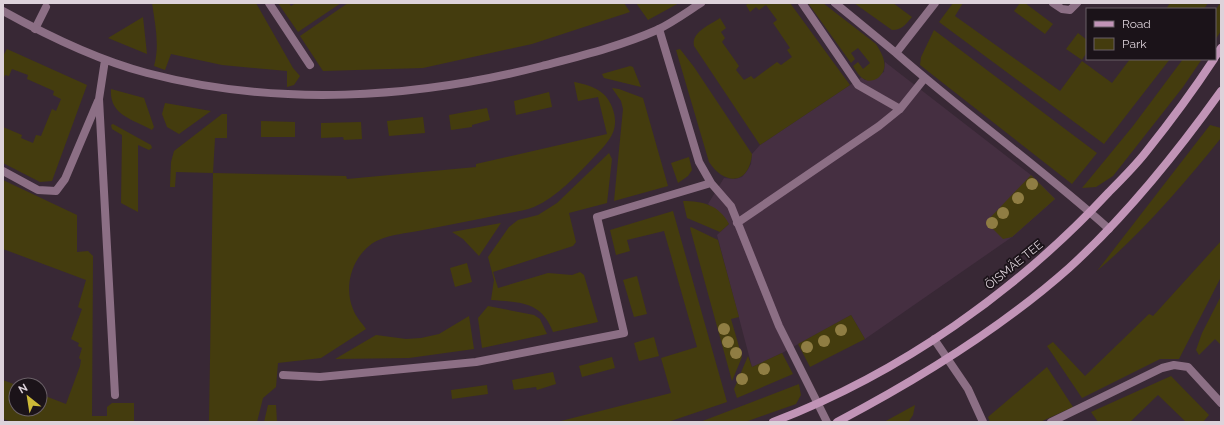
<svg xmlns="http://www.w3.org/2000/svg" width="1224" height="425" viewBox="0 0 1224 425" font-family="Raleway,sans-serif">
	<rect width="100%" height="100%" fill="#382835"/>
	<path fill="#452f41" d="M885,62l146,113 24,24 -43,38 -147,102 -14,-24 -69,38 -30,14 -35,-132 12,-11 -21,-20 16,-26 11,1 7,-2 5,-6 4,-7 1,-10 8,-9 102,-68 3,3 19,-8z"/>
	<path fill="#443c0e" d="M152,3h104l37,65 7,8 -6,9 -7,2v-16l-65,-6 -51,-11 -6,16 -11,-4c6,-21 1,-42 -2,-63z
		M278,3h11l2,3 5,-3h45l-43,29z
		M348,3h276l6,9 -98,32 -109,24 -100,3 -23,-35z
		M636,3h43l-31,17z
		M749,3h41l60,82 -90,60 -66,-99c-3,-14 16,-21 26,-28l6,10 -5,4 4,6 -3,4 17,24 -3,4 8,10 7,-4 3,3 23,-17 4,3 11,-8 -5,-7 3,-2 -17,-25 4,-3 -11,-15 -7,5 -3,-3 -6,5 -4,-7z
		M808,3h15l53,41c7,11 14,24 2,34 -3,2 -9,4 -12,2 -6,-2 -10,-9 -13,-14l5,-4 5,7 7,-6 -12,-15 -7,5 4,6 -4,4z
		M854,3h39l19,14c-6,7 -10,13 -20,13z
		M953,3h10l-8,13 105,75 22,-30 30,22 18,-24h40l-66,85 -165,-122z
		M1020,3h5l28,21 -8,10 -31,-23z
		M1170,3h38l-4,6h-38z
		M1220,3l1,28 -6,9v-29z
		M143,17l4,37 -39,-16z
		M934,30l163,123 -25,31 -152,-119 1,-8z
		M1078,33l9,7v12l-5,8 -16,-11z
		M7,49l80,36 -35,96 -12,1 -37,-19v-36l19,8 -1,3 12,5 3,-8 5,1 11,-27 4,2 5,-12 -8,-4 1,-4 -27,-12 1,-4 -16,-6 -3,7 -4,-1 -2,5v-24z
		M680,49l14,18 58,87c-3,32 -28,31 -43,8l-33,-112z
		M1183,59h19l-19,28 -70,89 -17,11 -14,1 51,-62z
		M630,66l3,1 8,20 -37,-9 -2,-4z
		M574,82c16,3 32,8 38,25 9,23 -3,34 -18,50 -17,18 -37,40 -60,50 -10,4 -20,5 -30,7 -28,6 -57,11 -86,17 -15,3 -36,4 -49,15 -18,15 -25,41 -16,63 2,7 9,14 13,20l-45,29 -43,5 -2,24 -13,11 -6,24h-48l4,-249 -37,-1 -1,15h-5l1,-25 3,-11 48,-37h5v24h-12l-2,35 133,3 1,3 129,-12v-3l131,-30 -9,-37 -20,4z
		M612,88l7,1 24,9 25,88 -54,15 9,-92 -2,-8z
		M111,89l33,9 10,29 -2,3c-20,-11 -43,-15 -41,-41z
		M549,92l3,15 -36,8 -2,-14z
		M165,103l46,8 -32,23 -12,-7 -5,-13z
		M487,108l3,12 -18,5v2l-21,3 -2,-15z
		M423,117l2,16 -36,3 -2,-15z
		M261,121l34,1v15h-34z
		M361,122l1,17 -18,1 -1,-3 -22,1v-15z
		M113,124l38,21 1,3 -3,2 -11,-5v67l-17,-9 1,-68 -10,-6 -1,-4z
		M1210,125l11,3v10c-38,47 -78,94 -124,133z
		M609,153l3,6 -5,44 -38,10 7,29 -3,4 -80,26 5,16 50,-15 24,2 8,-3 4,3 14,47 -45,10c-11,-30 -32,-30 -62,-32l3,-20 -6,-23 21,-30 9,-7 20,-5 19,-12z
		M689,157l3,13 -4,6 -10,7 -7,-20z
		M1031,175l24,24 -43,38 -9,2 -17,-17z
		M3,180l74,35v37l11,-1 5,5 -1,160h15v-9l5,-4h22v19h-121l-10,-3v-39l13,5v24h24v-15l26,10 14,-38 1,-6 -2,-2 3,-10 -4,-2 1,-3 -8,-4 11,-30 -4,-2 8,-27 -83,-31z
		M683,201c20,0 36,4 46,23l-9,8 -33,-14z
		M673,211l54,191 -59,20h-111l114,-29 -10,-35 36,-11 -33,-116 -37,9 3,11 -14,4 -6,-25z
		M501,223l-22,33 -16,-17 -11,-7z
		M691,227l27,13 21,77 -8,2 11,38 -10,24 -42,-153z
		M1221,241v36l-42,82h-19l-78,39 -35,-52 6,-4 32,34 64,-62 4,2z
		M467,263l5,19 -17,5 -5,-19z
		M637,276l10,38 -13,3 -11,-37z
		M1221,296v49l-6,-6 -16,16 -3,-5 6,-17z
		M488,306l46,9 6,4 7,15 -65,14 -4,-30z
		M851,315l14,24 -55,28 -12,-23z
		M469,316l5,33 -65,9 -74,1 41,-24 30,4 15,-1 18,-4z
		M654,337l5,19 -20,5 -5,-18z
		M782,353l11,21 -56,24 -3,-9 14,-33 4,11z
		M612,357l3,11 -33,9 -3,-11z
		M1047,367l26,40 -33,15h-50l-2,-5z
		M553,372l3,12 -19,6 -1,-3 -22,3 -2,-10z
		M1171,376l38,39 -6,7h-17l-28,-27 -28,27h-32l-7,-10z
		M799,384l2,11 -5,9 -51,18h-45z
		M487,385l1,9 -36,5 -1,-9z
		M268,405h8l1,17h-13z
		M915,405l-2,10 -4,6 -25,1z"/>
	<g fill="none" stroke-linecap="round" stroke-linejoin="round">
		<path stroke="#8c6f85" stroke-width="8" d="M269,3l41,62
			M802,3l56,82 42,24
			M835,3l61,50
			M935,3l-39,50c69,61 144,114 213,176
			M1053,3l9,6 8,1 7,-7
			M35,29l11,-22
			M659,29l40,133 12,21
			M737,223l142,-97 21,-17 24,-30
			M283,375l37,2 156,-15 148,-29 -27,-116 114,-34 20,23 48,120 48,96"/>
		<path stroke="#8c6f85" stroke-width="8" d="M3,11c45,25 94,49 144,62 129,34 267,26 395,-7 38,-10 79,-20 115,-36 15,-7 30,-18 44,-27
			M105,60l-6,39 16,296
			M3,171l35,19 18,1 9,-12 33,-78
			M934,339l34,50 15,33
			M1051,422l111,-54 12,-3 14,2 33,36"/>
		<path stroke="#c194b7" stroke-width="8" d="M1215,57l6,-9
			M773,422c128,-49 244,-131 336,-230 13,-13 26,-26 37,-40 24,-30 47,-61 68,-93
			M837,422c82,-43 162,-92 232,-154 57,-52 107,-114 152,-177"/>
	</g>
	<g fill="#8f7d43">
		<circle cx="1032" cy="184" r="6"/>
		<circle cx="1018" cy="198" r="6"/>
		<circle cx="1003" cy="213" r="6"/>
		<circle cx="992" cy="223" r="6"/>
		<circle cx="724" cy="329" r="6"/>
		<circle cx="841" cy="330" r="6"/>
		<circle cx="824" cy="341" r="6"/>
		<circle cx="728" cy="342" r="6"/>
		<circle cx="807" cy="347" r="6"/>
		<circle cx="736" cy="353" r="6"/>
		<circle cx="764" cy="369" r="6"/>
		<circle cx="742" cy="379" r="6"/>
	</g>
	<g text-anchor="middle" dominant-baseline="central" stroke-width="3.5" stroke-linejoin="round" paint-order="stroke">
		<g font-size="12" fill="#ddd2da" stroke="#1b1319">
			<text transform="translate(1014 265) rotate(-39)">ÕISMÄE TEE</text>
		</g>
	</g>
	<rect width="1224" height="425" fill="none" stroke="#ddd2da" stroke-width="8"/>
	<rect x="1086" y="8" width="130" height="52" fill="#1b1319" stroke="#695f66"/>
	<rect x="1094" y="21" width="20" height="6" fill="#c194b7" stroke="#695f66"/>
	<text x="1122" y="28" font-size="12" fill="#ddd2da">Road</text>
	<rect x="1094" y="38" width="20" height="12" fill="#443c0e" stroke="#695f66"/>
	<text x="1122" y="48" font-size="12" fill="#ddd2da">Park</text>
	<g transform="translate(28 397) rotate(330)"><circle r="19" fill="#1b1319" stroke="#695f66"/>
	<path d="M0-3L7 15L0 10L-7 15Z" fill="#cdb938"/>
	<text y="-6" font-size="11" font-weight="bold" text-anchor="middle" fill="#ddd2da">N</text>
	</g>
</svg>
